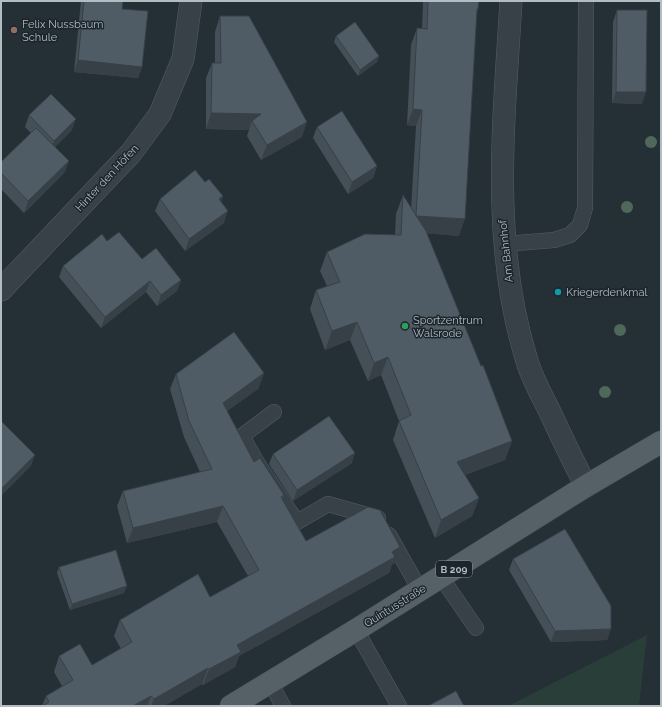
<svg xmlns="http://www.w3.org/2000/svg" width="662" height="707" viewBox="0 0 662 707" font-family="Raleway,sans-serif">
	<rect width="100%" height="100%" fill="#242f36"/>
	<path fill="#293d39" d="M647,635l-8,71h-131z"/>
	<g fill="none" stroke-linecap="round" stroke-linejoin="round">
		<g stroke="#555e65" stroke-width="16">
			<path id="lane" d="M504,244l50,-4 16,-5 10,-10 5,-17 1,-207
				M274,412l-32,24 14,25 41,61 31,-18 50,14
				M389,535l31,55
				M441,577l35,51
				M356,630l43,76
				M270,682l13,24"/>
		</g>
		<g stroke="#555e65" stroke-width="23">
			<path id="street" d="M511,1c-7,120 -21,242 16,360 5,17 14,33 22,49 12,26 24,51 37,76
				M1,290l130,-137 29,-39 23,-55 8,-58"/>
		</g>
		<g stroke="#434c53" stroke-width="23">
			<path id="primary" d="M231,706l125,-76 230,-144 75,-44"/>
		</g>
		<use href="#lane" stroke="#374147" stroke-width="15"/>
		<use href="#street" stroke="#374147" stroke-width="22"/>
		<use href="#primary" stroke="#556067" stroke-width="22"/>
	</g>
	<g fill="#4f6859">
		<circle cx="651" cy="142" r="6"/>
		<circle cx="627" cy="207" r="6"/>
		<circle cx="620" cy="330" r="6"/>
		<circle cx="605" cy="392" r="6"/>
	</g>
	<path fill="#444f57" d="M81,1h42l-1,8 20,58 -4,11 -64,-6z
		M423,1h56l-2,12 -18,223 -33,-3 86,208 -7,19 -40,15 14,23 -7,18 -37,22 -42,-98 6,-19 -18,-46 -13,6 -18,-41 -25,10 -15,-41 6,-19 11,-4 -7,-15 7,-19 68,-17 1,-21 7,-19 8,14 5,-83 -9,-1 4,-80 6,-17 5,1z
		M617,10l25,94 -30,-1 1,-81z
		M220,16l82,121 -41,23 -14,-24 2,-6 -43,-1v-51l6,-15h3v-31z
		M336,36l43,20 -2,6 -19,14 -24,-34z
		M29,115l43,15 -17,17 10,25 -41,41 -23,-24v-27l30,-29 -6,-6z
		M317,127l60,39 -4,12 -25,16 -35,-56z
		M205,182l18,14 -2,6 3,21 -39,28 -30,-40 5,-12z
		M107,241l74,39 -4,11 -20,15 -11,-14 -45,36 -42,-51 4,-11z
		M264,373l-6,16 -31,22 27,51 30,33 -2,4 24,42 94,6 -5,16 -3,1 -3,9 -150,83 -4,11 -32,18 -1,-1 -38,22h-122l4,-10 16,-10 -8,-14 5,-16 33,9 29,-16 -7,-13 6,-16 90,-23 38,-21 -31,-54 -90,21 -10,-37 6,-15 77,-19 -16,-35 -14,-48 6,-15z
		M273,454l79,9 -59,38 -24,-37z
		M513,559l98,70 -4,11 -56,2 -42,-72z
		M59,567l65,26 -54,17 -13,-37z"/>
	<path fill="#374047" d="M379,56l-2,6 -19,14 2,-6z
		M78,60l64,7 -4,11 -64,-6z
		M616,92h30l-4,12 -30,-1z
		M413,109l9,1 -6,16 -9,-1z
		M211,113l50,1 -9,7 -3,9 -43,-1z
		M76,119l-4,11 -22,22 4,-11z
		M307,122l-5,15 -41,23 6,-15z
		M69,161l-4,11 -41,41 4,-12z
		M377,166l-4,12 -25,16 4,-12z
		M223,196l-4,12v-9z
		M228,211l-4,12 -39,28 4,-12z
		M416,216l49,3 -6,17 -49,-4z
		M181,280l-4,11 -20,15 4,-11z
		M150,281l-4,11 -45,36 4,-11z
		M357,322l-7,18 -25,10 7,-19z
		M388,357l-7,18 -13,6 6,-18z
		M264,373l-6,16 -41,29 6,-15z
		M512,441l-7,19 -55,20 7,-18z
		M355,453l-3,10 -59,38 4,-11z
		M35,455l-4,11 -30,30v-7z
		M479,498l-7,18 -37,22 6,-18z
		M223,506l-6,16 -90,21 6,-15z
		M400,547l-5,16 -3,1 -3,9 -150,83 -4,11 -32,18 6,-16 28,-24z
		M127,586l-3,7 -54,17 2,-6z
		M611,629l-4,11 -56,2 4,-11z
		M208,668l-6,16 -38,22h-13l3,-7z
		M151,696l-4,10h-14z"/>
	<path fill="#4f5c65" stroke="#374047" d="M84,1h39l-1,8 26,2 -6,56 -64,-7z
		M428,1h51l-1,8h-1l-12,210 -49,-3 6,-106 -9,-1 4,-81 10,1z
		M617,10h30l-1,82h-30z
		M220,16h29l58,106 -40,23 -15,-24 9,-7 -50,-1 1,-50h9z
		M355,22l24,34 -19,14 -24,-34z
		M51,94l25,25 -22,22 -25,-26z
		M342,111l35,55 -25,16 -35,-55z
		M36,128l33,33 -41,40 -27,-28v-11z
		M195,170l10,12 4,-3 14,17 -4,3 9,12 -39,28 -29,-40z
		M403,195l23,36 55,135 2,-1 29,76 -55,21 22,36 -38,22 -42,-99 12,-6 -23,-58 -14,6 -17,-41 -25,9 -16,-41 24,-8 -13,-30 38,-18 36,1z
		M119,232l23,27 14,-11 25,32 -20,15 -11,-14 -45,36 -42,-51 39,-32 5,7z
		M234,332l30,41 -41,30 31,59 6,-4 24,37 -3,2 25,44 62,-34 12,3 20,37 -8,5 3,5 -158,88 4,7 -32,17 -1,-1 -54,31 -3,-3 -18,10h-90l6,-4 -3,-6 27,-16 -14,-24 21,-12 12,21 40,-23 -12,-22 78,-46 12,23 49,-27 -36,-64 -90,22 -10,-37 89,-22 -23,-48 -13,-47z
		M329,416l26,37 -58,37 -24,-36z
		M1,421l34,34 -34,34z
		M565,529l46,77v23l-56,2 -42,-72z
		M116,550l11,36 -55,18 -13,-37z
		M456,691l8,15h-36z"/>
	<circle fill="#8d6e63" stroke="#1c252c" stroke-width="1.5" cx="14" cy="30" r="4"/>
	<circle fill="#0f9aa8" stroke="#1c252c" stroke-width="1.5" cx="558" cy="292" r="4"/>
	<circle fill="#2e9e5b" stroke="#1c252c" stroke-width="1.5" cx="405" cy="326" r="4"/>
	<g text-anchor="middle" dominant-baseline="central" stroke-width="3" stroke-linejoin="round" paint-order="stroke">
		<rect fill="#1c252c" stroke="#858f96" stroke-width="1" x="436" y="561" width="36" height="16" rx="3"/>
		<g font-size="10" font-weight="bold" fill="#b2bcc3">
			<text x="454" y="569">B 209</text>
		</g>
		<g font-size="11" fill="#b2bcc3" stroke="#1c252c" text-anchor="start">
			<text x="22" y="24">Felix Nussbaum<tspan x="22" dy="13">Schule</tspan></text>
			<text x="566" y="292">Kriegerdenkmal</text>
			<text x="413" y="320">Sportzentrum<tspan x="413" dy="13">Walsrode</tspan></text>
		</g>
		<g font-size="11" fill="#b2bcc3" stroke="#1c252c">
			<text transform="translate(107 178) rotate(-47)">Hinter den Höfen</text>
			<text transform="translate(506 251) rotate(-96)">Am Bahnhof</text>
			<text transform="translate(395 606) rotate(-32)">Quintusstraße</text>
		</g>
	</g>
	<rect width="662" height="707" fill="none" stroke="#b2bcc3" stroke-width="4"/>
</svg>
